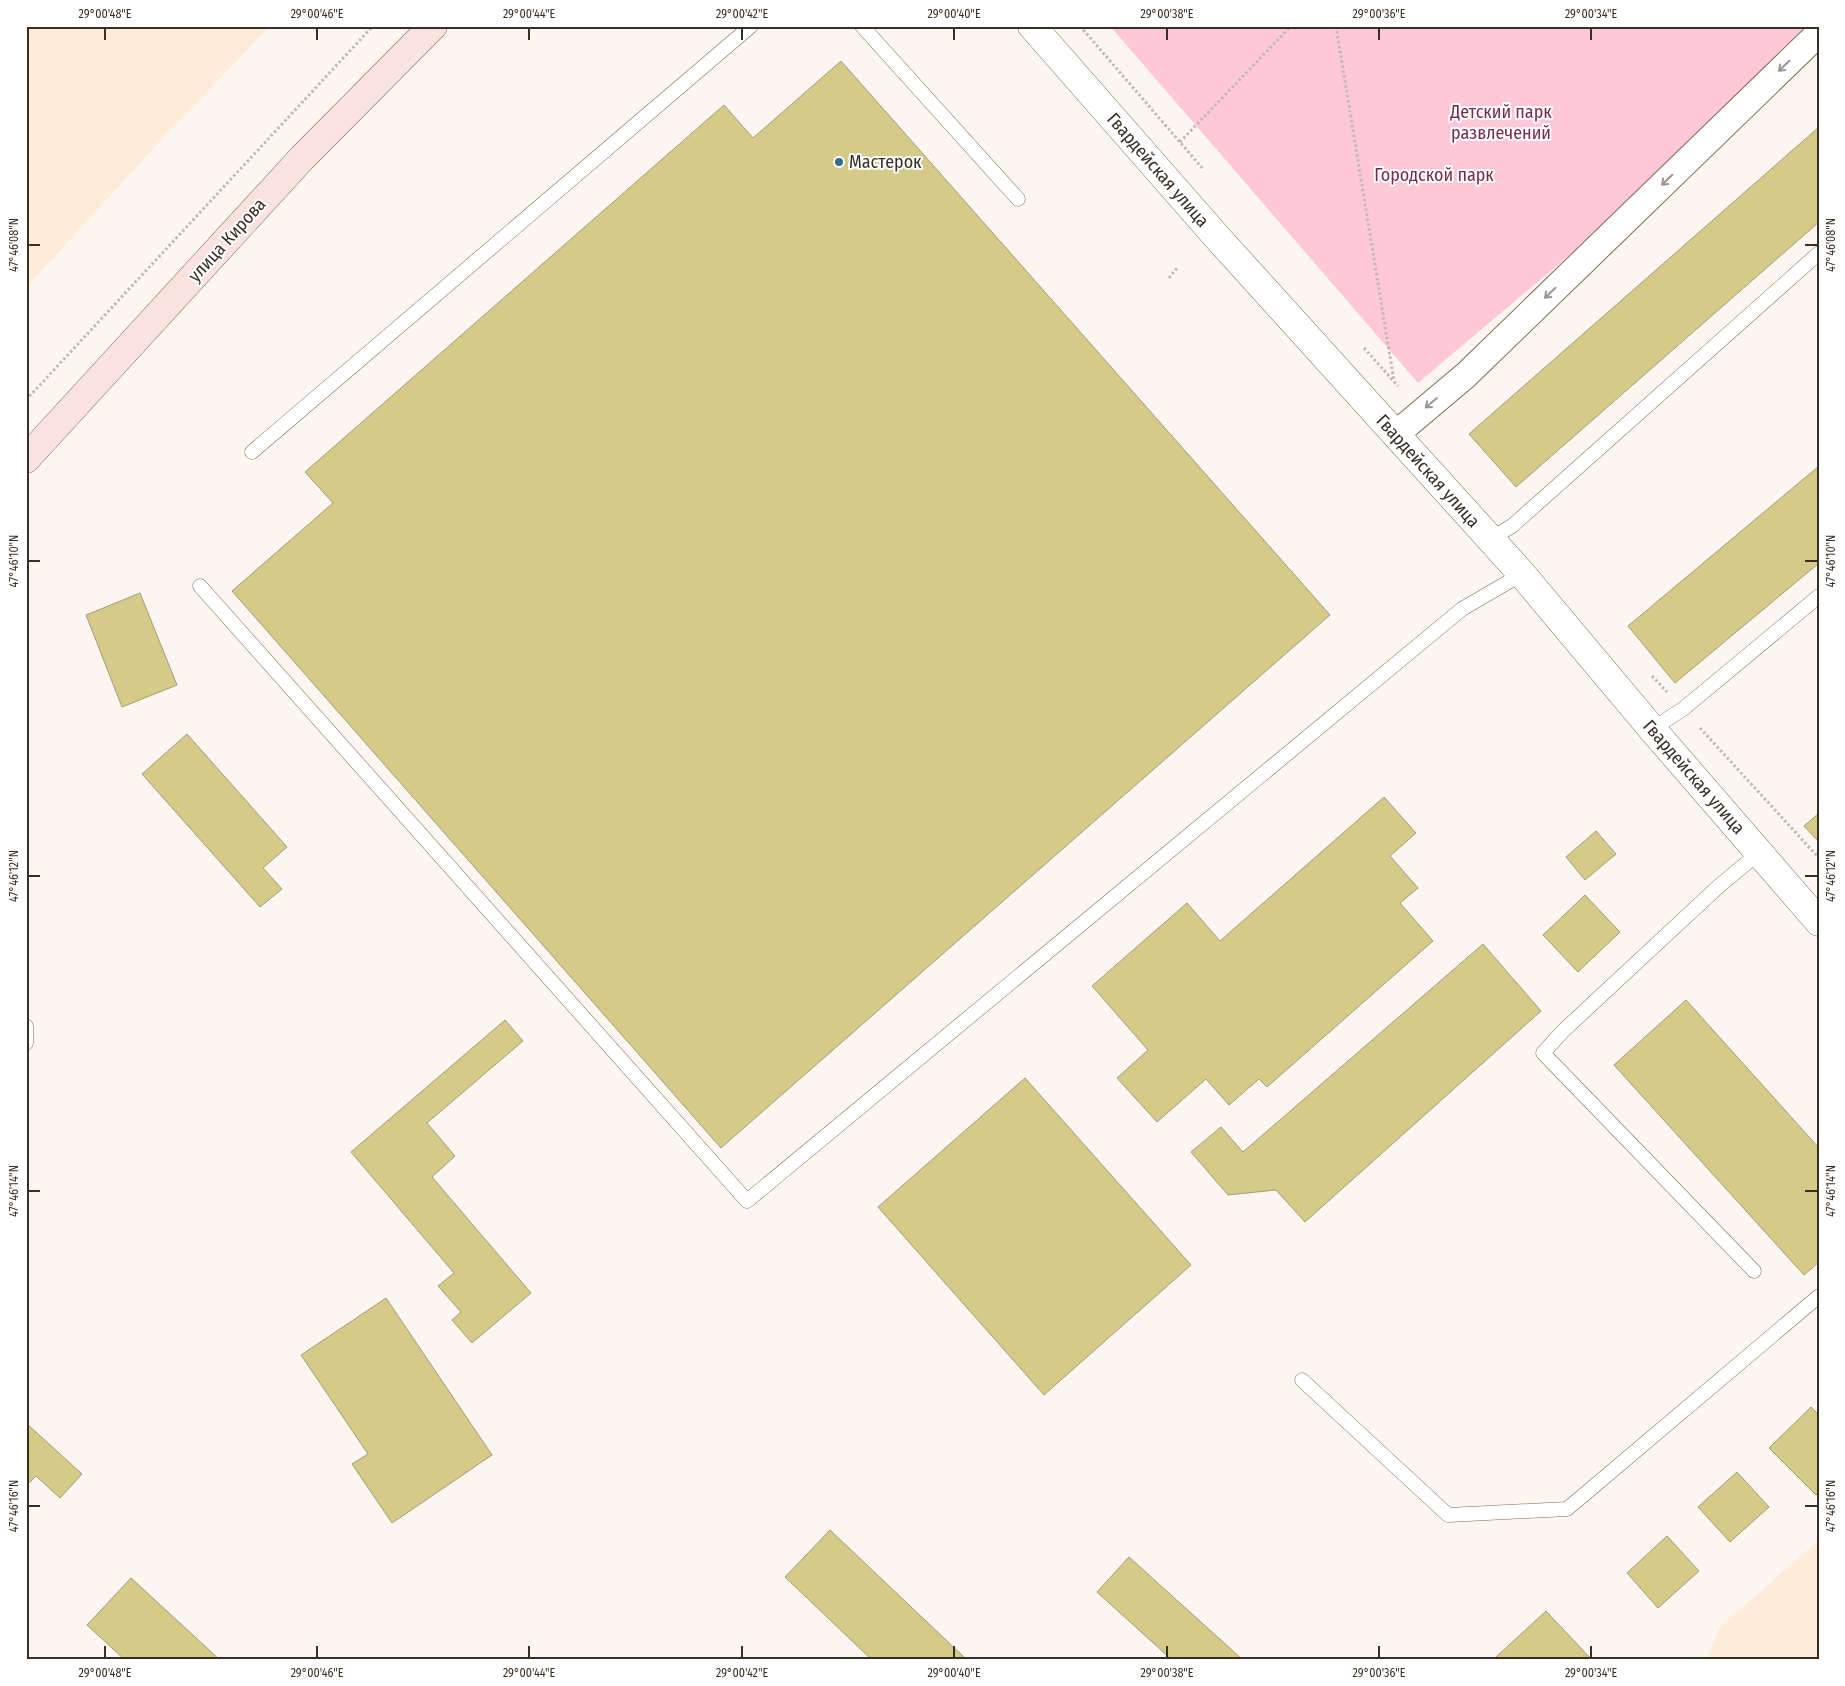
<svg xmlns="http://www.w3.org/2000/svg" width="1845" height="1686" viewBox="0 0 1845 1686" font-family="'Fira Sans Condensed',sans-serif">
	<rect width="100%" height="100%" fill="#fcf6f1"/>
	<path fill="#feebd8" d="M26,26h244l-110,115 -134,147z
		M1819,1540v120h-112l12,-32z"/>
	<path fill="#fec8d9" d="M1110,26h709v18l-401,339z"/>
	<path fill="#d5ca87" stroke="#a29d7e" d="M841,61l489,554 -609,533 -489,-557 101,-88 -28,-31 419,-367 29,33z
		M1819,127v95l-303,265 -47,-53z
		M1819,466v97l-144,120 -47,-57z
		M140,593l37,92 -55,22 -36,-92z
		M187,734l100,113 -24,21 19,21 -22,18 -118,-133z
		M1384,797l32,36 -26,23 28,32 -18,15 33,38 -166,146 -8,-8 -30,26 -23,-26 -49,43 -40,-44 31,-28 -56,-64 95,-83 33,38z
		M1819,813v29l-15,-16z
		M1596,831l20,23 -31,26 -19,-23z
		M1585,895l35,37 -42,40 -35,-37z
		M1483,944l58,67 -236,211 -29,-32 -48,5 -37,-43 30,-25 22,25z
		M1686,1000l133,148v114l-15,13 -190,-210z
		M505,1020l18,21 -96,82 28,33 -23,21 99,116 -59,50 -20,-23 9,-8 -23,-26 16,-13 -103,-121z
		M1025,1078l166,187 -147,130 -166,-188z
		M386,1298l106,157 -100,68 -40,-59 16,-10 -67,-99z
		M1811,1407l8,8v77l-3,3 -47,-47z
		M26,1423l56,51 -22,24 -24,-22 -10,10z
		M1737,1472l32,35 -39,35 -32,-35z
		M830,1530l136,129 -1,1h-93l-87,-83z
		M1667,1536l32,35 -41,37 -31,-35z
		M1129,1557l114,103h-71l-75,-68z
		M131,1578l89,82h-95l-38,-35z
		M1546,1611l46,49h-94l-2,-3z"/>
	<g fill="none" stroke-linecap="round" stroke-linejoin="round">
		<g stroke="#816a53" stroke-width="15">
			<path id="service" d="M862,26l156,173
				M252,452l499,-426
				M1489,540l23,-14 307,-273
				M200,586l547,615 715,-592 60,-35
				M1652,729l31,-20 136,-113
				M26,1026v17
				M1754,1271l-211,-218 20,-22 156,-145 41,-34
				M1302,1380l146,135 119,-6 252,-213"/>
		</g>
		<g stroke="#816a53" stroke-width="28">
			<path id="minor" d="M1396,434l70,-59 353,-342"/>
		</g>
		<g stroke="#816a53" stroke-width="29">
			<path id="tertiary" d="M1032,26l184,210 306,338 130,155 167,193"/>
		</g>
		<g stroke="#816a53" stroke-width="29">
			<path id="secondary" d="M26,459l276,-301 131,-132"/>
		</g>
		<path stroke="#c1b9b3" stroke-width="3" stroke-dasharray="2.5 2.5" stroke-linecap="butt" d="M1080,26l124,144
			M1336,26l58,355
			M1180,142l111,-116
			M1169,278l8,-10
			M1364,348l34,38
			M26,400l347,-374
			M1652,676l15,16
			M1700,728l119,130"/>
		<use href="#service" stroke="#fff" stroke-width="14"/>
		<use href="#minor" stroke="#fff" stroke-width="26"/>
		<use href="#tertiary" stroke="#fff" stroke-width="28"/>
		<use href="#secondary" stroke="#fae2de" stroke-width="28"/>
	</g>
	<defs><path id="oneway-shaft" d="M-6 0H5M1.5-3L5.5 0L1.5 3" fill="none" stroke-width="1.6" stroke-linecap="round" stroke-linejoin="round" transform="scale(1.25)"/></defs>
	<g stroke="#9c9692">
		<use href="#oneway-shaft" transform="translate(1784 66) rotate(136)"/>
		<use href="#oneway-shaft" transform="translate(1667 180) rotate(136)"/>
		<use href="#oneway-shaft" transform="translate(1550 293) rotate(136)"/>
		<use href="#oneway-shaft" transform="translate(1431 403) rotate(140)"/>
	</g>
	<path fill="none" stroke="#382e24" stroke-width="2" d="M105,28v12M317,28v12M529,28v12M742,28v12M954,28v12M1167,28v12M1379,28v12M1591,28v12M28,245h12M1805,245h13M28,561h12M1805,561h13M28,876h12M1805,876h13M28,1191h12M1805,1191h13M28,1506h12M1805,1506h13M105,1646v12M317,1646v12M529,1646v12M742,1646v12M954,1646v12M1167,1646v12M1379,1646v12M1591,1646v12"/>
	<circle fill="#376b87" stroke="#fff" stroke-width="2" cx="839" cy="162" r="5"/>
	<g text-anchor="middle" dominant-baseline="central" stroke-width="4" stroke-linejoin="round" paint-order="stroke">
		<g font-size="18" fill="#79294a" stroke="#fff">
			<text x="1501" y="112">Детский парк<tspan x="1501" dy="21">развлечений</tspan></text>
			<text x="1434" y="175">Городской парк</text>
		</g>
		<g font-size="18" fill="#382e24" stroke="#fff" text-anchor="start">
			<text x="849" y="162">Мастерок</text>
		</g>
		<g font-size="18" fill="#382e24" stroke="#fff">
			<text transform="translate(1158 170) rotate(49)">Гвардейская улица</text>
			<text transform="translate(227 240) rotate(-48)">улица Кирова</text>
			<text transform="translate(1428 471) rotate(48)">Гвардейская улица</text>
			<text transform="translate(1694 777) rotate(49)">Гвардейская улица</text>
		</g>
	</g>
	<rect width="1845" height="1686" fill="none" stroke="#ffffff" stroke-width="55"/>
	<rect x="28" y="28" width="1790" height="1630" fill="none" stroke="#382e24" stroke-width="2"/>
	<g font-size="12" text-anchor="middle" fill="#382e24">
		<text x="105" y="18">29°00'48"E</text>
		<text x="317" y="18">29°00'46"E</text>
		<text x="529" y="18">29°00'44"E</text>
		<text x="742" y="18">29°00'42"E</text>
		<text x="954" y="18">29°00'40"E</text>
		<text x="1167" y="18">29°00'38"E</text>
		<text x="1379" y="18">29°00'36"E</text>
		<text x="1591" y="18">29°00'34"E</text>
		<text transform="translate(1831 245) rotate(-90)" y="4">47°46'08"N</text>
		<text transform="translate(14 245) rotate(-90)" y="4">47°46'08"N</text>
		<text transform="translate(1831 561) rotate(-90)" y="4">47°46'10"N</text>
		<text transform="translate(14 561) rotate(-90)" y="4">47°46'10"N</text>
		<text transform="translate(1831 876) rotate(-90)" y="4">47°46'12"N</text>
		<text transform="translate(14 876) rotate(-90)" y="4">47°46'12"N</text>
		<text transform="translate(1831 1191) rotate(-90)" y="4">47°46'14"N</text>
		<text transform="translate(14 1191) rotate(-90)" y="4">47°46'14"N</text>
		<text transform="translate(1831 1506) rotate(-90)" y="4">47°46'16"N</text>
		<text transform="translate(14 1506) rotate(-90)" y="4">47°46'16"N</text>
		<text x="105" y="1677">29°00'48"E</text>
		<text x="317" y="1677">29°00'46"E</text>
		<text x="529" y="1677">29°00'44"E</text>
		<text x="742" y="1677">29°00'42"E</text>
		<text x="954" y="1677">29°00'40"E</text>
		<text x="1167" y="1677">29°00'38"E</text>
		<text x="1379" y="1677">29°00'36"E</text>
		<text x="1591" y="1677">29°00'34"E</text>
	</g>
</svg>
